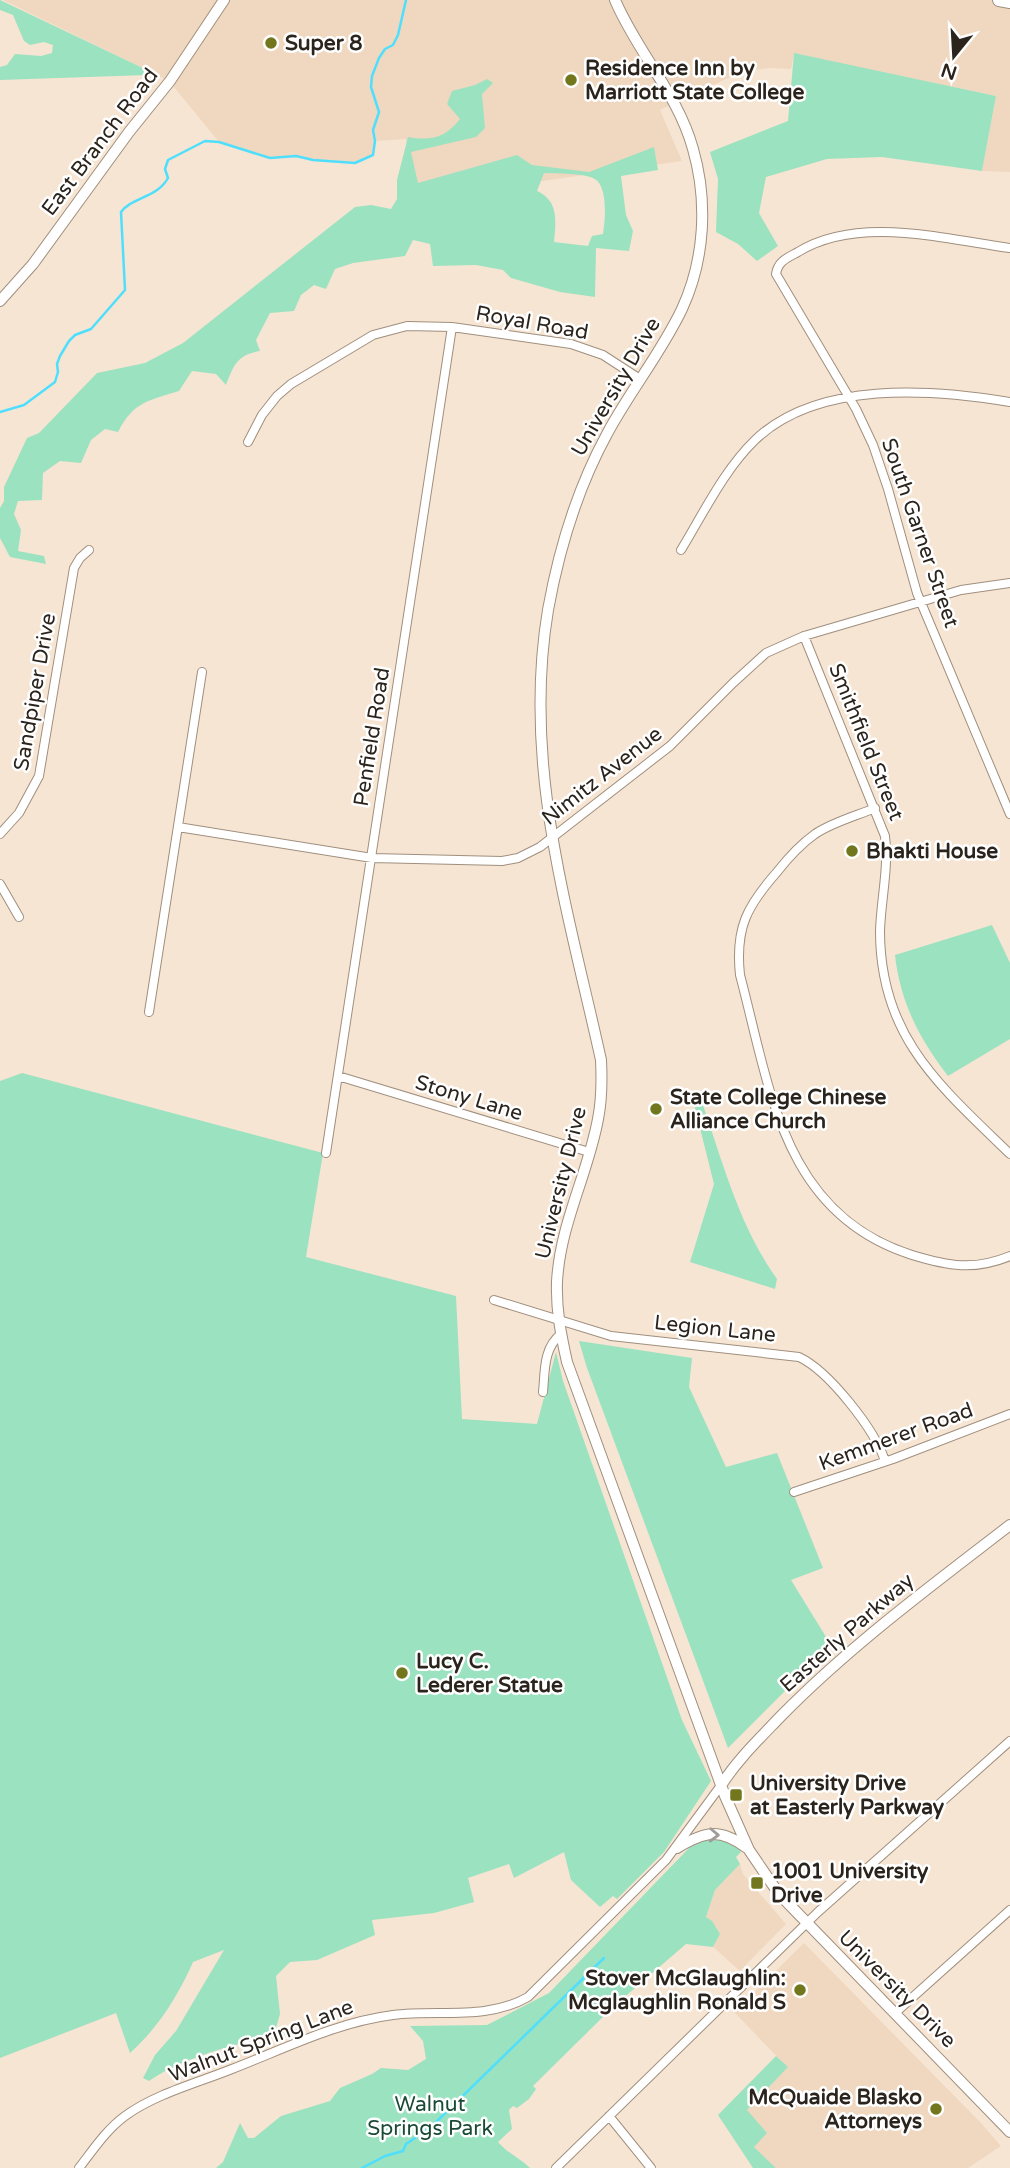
<svg xmlns="http://www.w3.org/2000/svg" width="1010" height="2168" viewBox="0 0 1010 2168" font-family="'Varela Round',sans-serif">
	<rect width="100%" height="100%" fill="#f7e5d3"/>
	<path fill="#f0d8c0" d="M3,0h1007v172l-28,-1 14,-75 -202,-42 -3,15 -22,-1 -28,4 -81,38 22,51 -264,38 -12,-60 -31,2 -2,14 -18,8 -42,-3 -17,-4 -26,2 -20,-5 -31,-11 -50,-61z
		M740,1864l3,10 43,50 -46,47 -27,-24 6,-13 -13,-17 9,-27z
		M804,1943l177,180 20,23 -33,22h-192l-22,-21 -7,-37 40,-43 -53,-55z"/>
	<path fill="#9be2c0" fill-rule="evenodd" d="M0,0l149,71 -2,4 -147,5v-13l7,-2 8,-11 26,2 11,-3 1,-8 -9,-3 -14,3 -6,-4 -11,-26 -13,-5z
		M794,53l202,43 -14,75 -100,-14 -55,2 -61,18 -7,36 19,33 -21,15 -19,-17 -22,-12 2,-53 -8,-27 78,-31z
		M487,79l6,4 -11,11 3,34 -9,9 -65,15 7,31 99,-28 15,10 57,7 65,-25 4,23 -37,6 5,39 7,16 -4,20 -33,-3 -1,49 -35,-5 -49,-14 -8,-8 -27,-5 -43,1 -3,-22 -17,-4 -8,16 -52,7 -18,6 -9,20 -12,-4 -13,10 -7,16 -24,2 -14,27 4,11c-23,4 -26,14 -34,34l-10,-11 -24,-3 -13,20c-31,10 -45,10 -61,41l-13,-3 -14,11 -10,23 -21,-2 -17,12 -1,27 -24,1 -4,13 7,16 -3,21 26,5 2,8 -36,-7 -10,-19v-30l4,-7v-14l23,-49 12,-5 58,-60 48,-10 38,-20 172,-136 16,-2 20,4 6,-10v-19l11,-43c23,4 37,1 52,-18l-13,-15 5,-13 23,-6zM544,173c12,1 39,0 49,5 16,7 12,43 10,56l-11,2 -4,10 -34,-4c2,-21 5,-41 -17,-51z
		M992,925l18,38v76l-62,37c-28,-36 -48,-74 -53,-121z
		M22,1073l301,80 -17,104 150,39 6,123 75,5 19,-72 7,29 119,339 29,61 -47,71 -47,47 -4,-3 -13,11 -29,-27 -7,-28 -50,26 -5,-14 -41,14 6,24 -40,11 -62,7 3,15 -58,25 -27,2 -14,14 4,38 -4,14 8,3 1,5 -4,1 -10,-2c-41,12 -85,21 -122,46l-6,-3 12,-23 21,-24 48,-81 -31,12c-15,34 -35,66 -63,91l-14,-40 -116,45v-977z
		M698,1091c23,64 39,132 79,188l-2,10 -85,-27 24,-78 -21,-84z
		M579,1341l113,17 -3,29 37,80 51,-14 46,115 -32,12 40,65 -103,103 -141,-380z
		M717,1837l17,6 7,9 -5,5 4,7 -25,26 -9,27 6,4 8,13 -7,13 -27,-3 -73,63 -80,79 3,3 -7,10 -12,9 -4,-2 -4,4 3,19 -14,13c9,11 22,16 32,26h-314l7,-6 17,-39 8,15h6l27,-22 49,-15 10,-13 32,-14 9,-6 27,2 18,-11 -3,-18 -13,-15 77,-1 62,-32 141,-146 12,-9z
		M776,2056l12,11 -41,43 20,23 -13,14 22,21h-23l-35,-53z"/>
	<g fill="none" stroke-linecap="round" stroke-linejoin="round">
		<path stroke="#4fdffd" stroke-width="2.5" d="M0,412l24,-7 31,-23 3,-10 -1,-8 3,-8 9,-15 6,-6 16,-6 34,-39 -4,-78c11,-15 36,-14 47,-34l-3,-9 3,-9 37,-19 14,1 51,16 26,-2 17,4 42,3 18,-8 2,-14 -2,-11 6,-18 -8,-25 1,-11 7,-18 6,-9 8,-4 5,-10 8,-35
			M362,2168l23,-12 18,-5 3,-7 24,-16 174,-170"/>
		<g stroke="#a08f7e" stroke-width="10">
			<path id="minor" d="M1010,248c-66,-9 -152,-33 -212,4 -11,6 -20,9 -22,22l80,135 17,36 15,44 29,104 93,221
				M248,442l14,-27 15,-19 14,-12 82,-49 34,-9 45,1 119,17 32,11 37,24
				M681,550c22,-36 43,-80 74,-110 63,-60 176,-51 255,-38
				M804,636l81,200c4,32 -4,63 -5,95 0,106 60,155 130,223
				M875,808c-19,8 -42,14 -60,26 -14,10 -27,24 -38,38 -30,34 -42,56 -37,103 30,112 42,239 172,280 36,11 62,16 98,1
				M178,827l194,31 130,3 16,-3 22,-11 130,-101 63,-63 33,-30 38,-17 157,-46 49,-7
				M0,834l19,-21 20,-37 35,-208 6,-10 9,-8
				M0,884l19,33
				M149,1012l53,-340
				M338,1076l251,76
				M326,1153l126,-826
				M494,1300l117,36 188,21c30,14 76,73 86,104
				M543,1392c2,-20 0,-44 18,-58
				M794,1492l99,-33 117,-45
				M895,2013l115,-103
				M609,2116l42,52
				M79,2168c14,-18 27,-38 46,-52 30,-22 72,-33 107,-47 52,-20 105,-47 161,-54 45,-6 93,6 135,-18l138,-137 56,-76
				M556,2168l262,-256 192,-171"/>
		</g>
		<g stroke="#a08f7e" stroke-width="12">
			<path id="secondary" d="M615,0c22,52 63,94 78,149 15,52 12,110 -11,160 -21,44 -52,82 -75,125 -30,55 -48,115 -59,176 -26,155 20,300 53,450 1,20 1,39 -3,59 -10,55 -38,105 -41,163 -1,28 4,53 10,80l158,434 24,54 30,44 231,238
				M0,301l33,-37 96,-132 41,-51 54,-81
				M722,1784c16,-25 38,-46 59,-68 70,-71 150,-130 229,-191
				M677,1848c28,-17 43,-20 70,0"/>
		</g>
		<g stroke="#a08f7e" stroke-width="14">
			<path id="primary" d="M999,0l11,2"/>
		</g>
		<use href="#minor" stroke="#fff" stroke-width="8"/>
		<use href="#secondary" stroke="#fff" stroke-width="10"/>
		<use href="#primary" stroke="#fff" stroke-width="12"/>
	</g>
	<defs><path id="oneway-chevron" d="M-2-3.5L2.5 0L-2 3.5" fill="none" stroke-width="1.6" stroke-linecap="round" stroke-linejoin="round" transform="scale(1.75)"/></defs>
	<use stroke="#a09c99" href="#oneway-chevron" transform="translate(714 1835) rotate(2)"/>
	<g fill="#72761d" stroke="#fff" stroke-width="2.5">
		<circle cx="271" cy="43" r="7"/>
		<circle cx="571" cy="80" r="7"/>
		<circle cx="852" cy="851" r="7"/>
		<circle cx="656" cy="1109" r="7"/>
		<circle cx="402" cy="1673" r="7"/>
		<rect x="729" y="1788" width="14" height="14" rx="3.5"/>
		<rect x="750" y="1876" width="14" height="14" rx="3.5"/>
		<circle cx="800" cy="1990" r="7"/>
		<circle cx="936" cy="2109" r="7"/>
	</g>
	<g text-anchor="middle" dominant-baseline="central" stroke-width="5" stroke-linejoin="round" paint-order="stroke">
		<g font-size="21" font-weight="bold" fill="#2b241d" stroke="#fff" text-anchor="start">
			<text x="285" y="43">Super 8</text>
			<text x="585" y="68">Residence Inn by<tspan x="585" dy="24">Marriott State College</tspan></text>
			<text x="866" y="851">Bhakti House</text>
			<text x="670" y="1097">State College Chinese<tspan x="670" dy="24">Alliance Church</tspan></text>
			<text x="416" y="1661">Lucy C.<tspan x="416" dy="24">Lederer Statue</tspan></text>
			<text x="750" y="1783">University Drive<tspan x="750" dy="24">at Easterly Parkway</tspan></text>
			<text x="771" y="1871">1001 University<tspan x="771" dy="24">Drive</tspan></text>
			<text x="786" y="1978" text-anchor="end">Stover McGlaughlin:<tspan x="786" dy="24">Mcglaughlin Ronald S</tspan></text>
			<text x="922" y="2097" text-anchor="end">McQuaide Blasko<tspan x="922" dy="24">Attorneys</tspan></text>
		</g>
		<g font-size="21" fill="#2b241d" stroke="#fff">
			<text transform="translate(100 142) rotate(-53)">East Branch Road</text>
			<text transform="translate(532 323) rotate(10)">Royal Road</text>
			<text transform="translate(616 387) rotate(-60)">University Drive</text>
			<text transform="translate(920 533) rotate(71)">South Garner Street</text>
			<text transform="translate(35 692) rotate(-80)">Sandpiper Drive</text>
			<text transform="translate(372 737) rotate(-81)">Penfield Road</text>
			<text transform="translate(866 742) rotate(68)">Smithfield Street</text>
			<text transform="translate(602 776) rotate(-38)">Nimitz Avenue</text>
			<text transform="translate(469 1098) rotate(17)">Stony Lane</text>
			<text transform="translate(561 1183) rotate(-76)">University Drive</text>
			<text transform="translate(715 1329) rotate(6)">Legion Lane</text>
			<text transform="translate(896 1437) rotate(-20)">Kemmerer Road</text>
			<text transform="translate(847 1633) rotate(-41)">Easterly Parkway</text>
			<text transform="translate(897 1989) rotate(45)">University Drive</text>
			<text transform="translate(261 2041) rotate(-21)">Walnut Spring Lane</text>
		</g>
		<g font-size="21" fill="#1a4a36" stroke="#fff">
			<text x="430" y="2104">Walnut<tspan x="430" dy="24">Springs Park</tspan></text>
		</g>
	</g>
	<g transform="translate(954 56) rotate(198)" stroke="#ffffff" stroke-width="5" paint-order="stroke">
	<path d="M0-5L12 26L0 18L-12 26Z" fill="#2b241d"/>
	<text y="-10" font-size="19" font-weight="bold" text-anchor="middle" fill="#2b241d">N</text>
	</g>
</svg>
